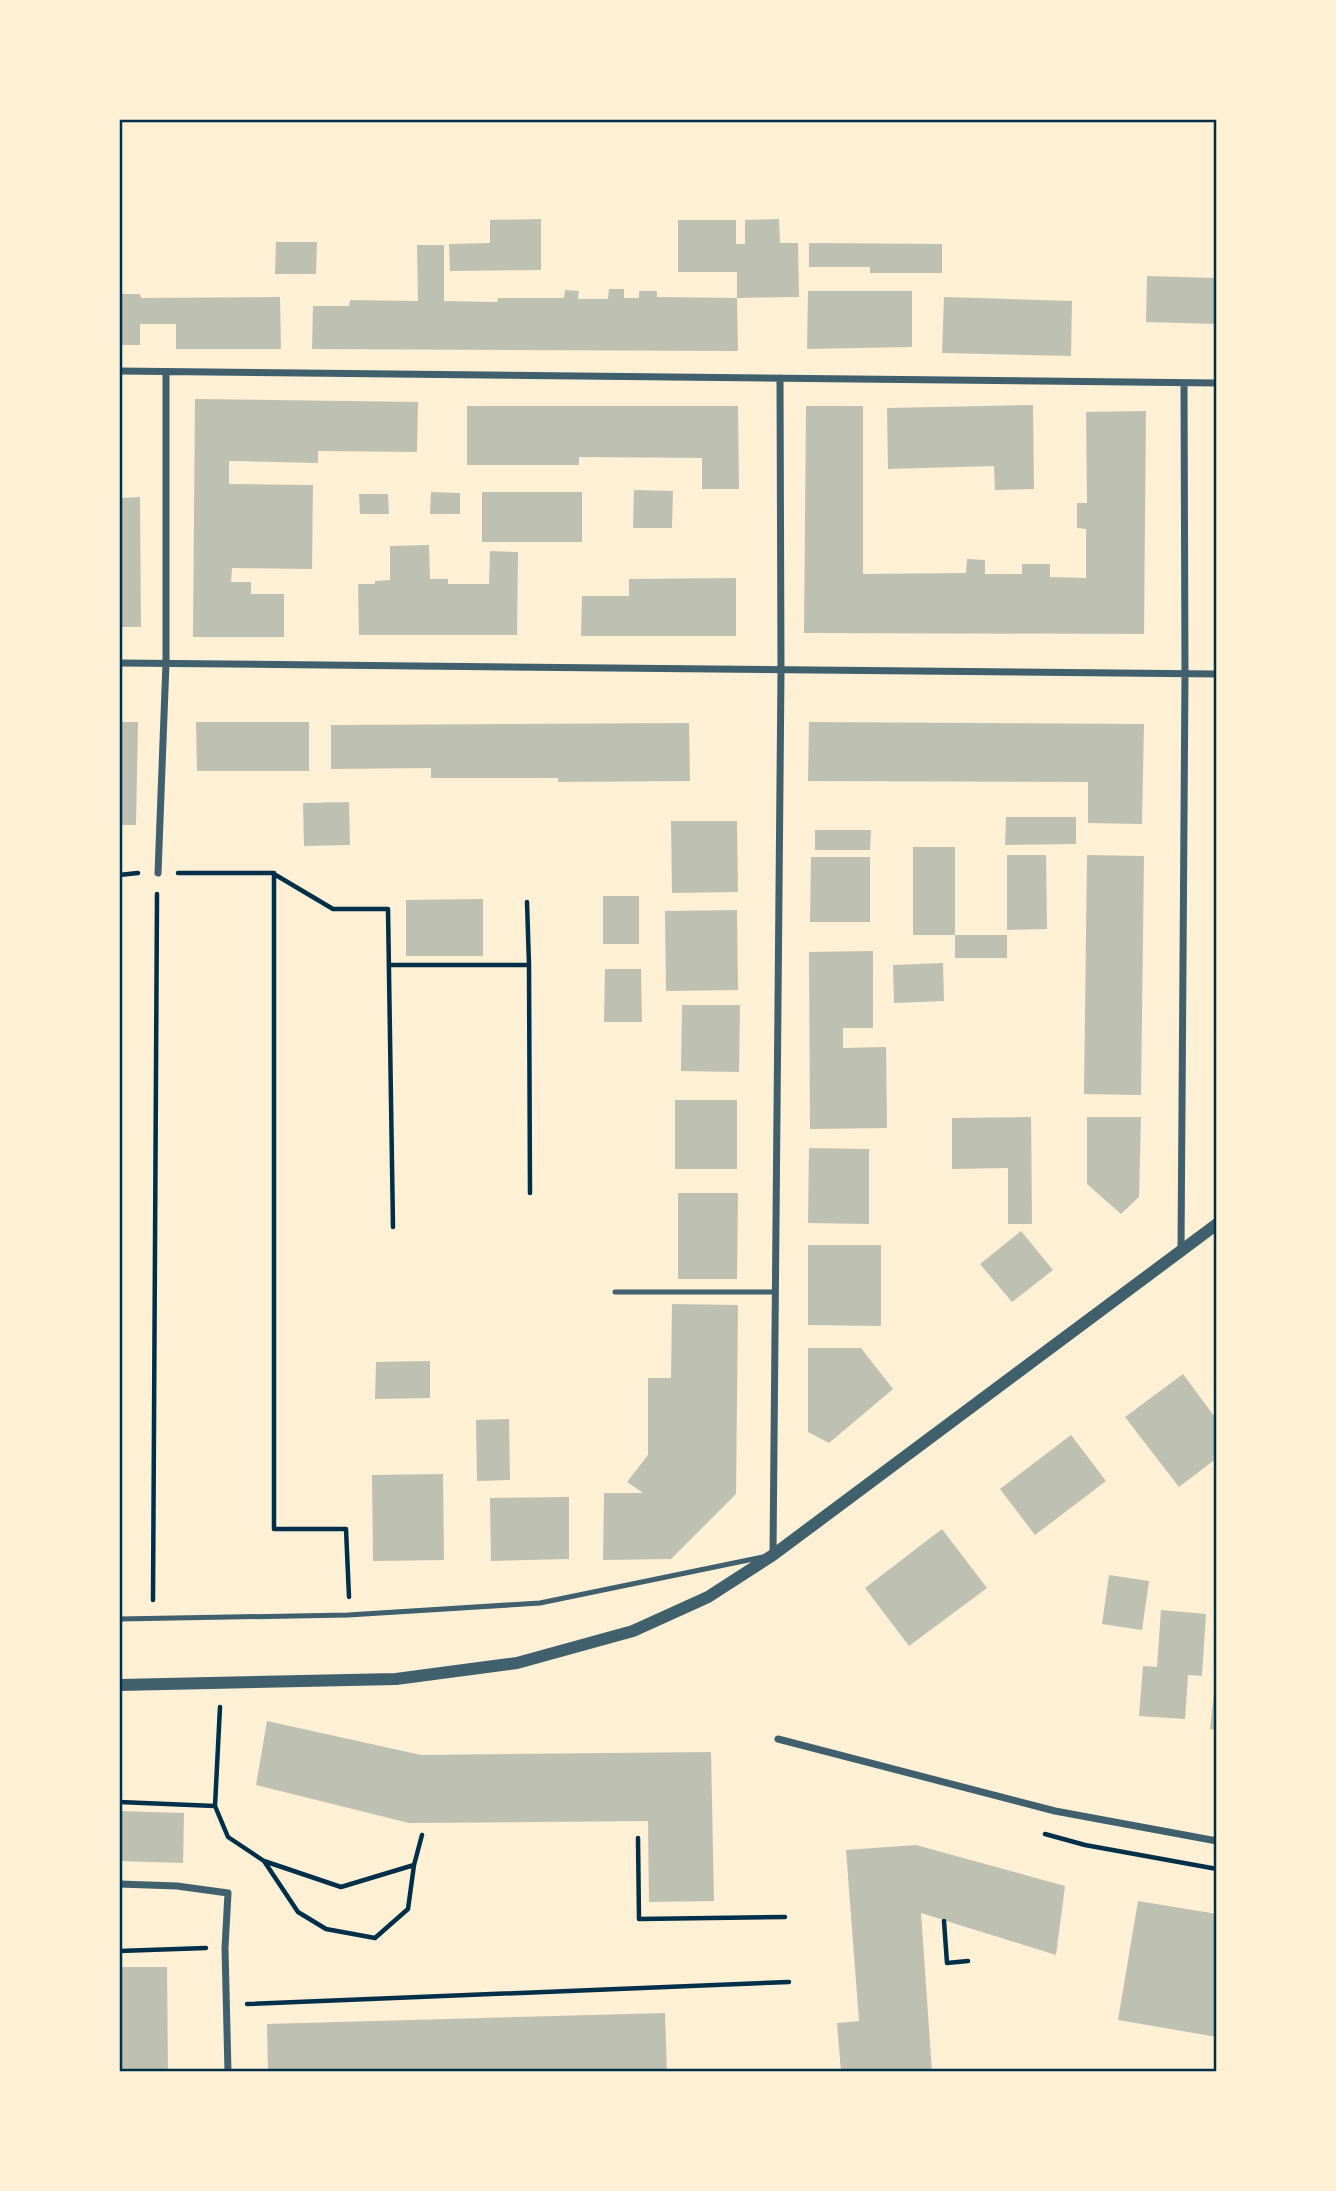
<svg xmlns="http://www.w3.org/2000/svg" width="1336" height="2191" viewBox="0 0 1336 2191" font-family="'Golos Text',sans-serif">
	<rect width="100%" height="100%" fill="#fdf0d5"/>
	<path fill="#bec0b2" d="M541,219v51l-91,1 -1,-27 41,-1v-23z
		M779,219l1,24h18l1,54 -62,1 1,53 -426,-2 1,-43h36l1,-6 68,1 -1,-56h27v56l53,1 1,-4h66l1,-8 14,1 -1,8h30l1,-10h15v9h15v-7h18v6l80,1v-26h-59v-52h58v24h9v-24z
		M276,242h41l-1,32h-41z
		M809,243l133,1v29h-72v-6h-61z
		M1147,276l70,2v46l-71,-2z
		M808,291h104v56l-105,2z
		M119,294h21l1,4 139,-1 1,52h-105v-25h-36v21h-21z
		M944,297l128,4 -1,55 -129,-3z
		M195,399l223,3 -1,50 -99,-1v12l-89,-2v23l84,1 -1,84 -80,-1 -1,14h20v12h33v43h-91z
		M1033,405l1,84 -39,1 -1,-24 -106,3 -1,-61z
		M467,406h271l1,83h-37v-31l-123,-1v8h-112z
		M806,406h57v168l103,-1 1,-14 18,1v14h37v-10h28v13l36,1v-49l-9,-1v-25h10l-1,-91 60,-1 -2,223 -340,-1z
		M634,490l39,1 -1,37h-39z
		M431,492l29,1v21h-30z
		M482,492h100v50h-100z
		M359,494h29l1,20h-29z
		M140,497l1,130h-22v-129z
		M429,545l1,34h18v5h41l1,-33 28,1 -1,83h-158l-1,-51h17v-3l15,-1v-34z
		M736,578v58h-155l1,-40h47v-17z
		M119,722h19l-2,103h-17z
		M196,722h113v49h-112z
		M809,722l335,2 -2,100 -54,-1v-41l-280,-1z
		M689,723l1,58 -132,1v-4h-127v-10l-100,1v-44z
		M349,802l1,43 -46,1 -1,-43z
		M1006,817h70v27l-71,1z
		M671,821h66l1,71 -66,1z
		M815,830h56l-1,20h-55z
		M913,847h42v88h-42z
		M1007,855h39l1,74 -40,1z
		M1087,855l57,1 -3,239 -57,-1z
		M811,857h59v65h-60z
		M603,896h36v48h-36z
		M483,899v57h-77v-56z
		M737,910l1,80 -72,1 -1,-80z
		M955,935h52v23h-52z
		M873,951v77h-30v20l43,-1 1,81 -77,1 -1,-177z
		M943,963l1,38 -50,2 -1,-38z
		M605,969h36l1,53h-38z
		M682,1005h58l-1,67 -58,-1z
		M675,1100h62v69h-62z
		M1031,1117l1,107h-24v-56l-56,1v-51z
		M1087,1117h54l-2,80 -18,17 -34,-30z
		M809,1148l60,1v75l-61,-1z
		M678,1193h60l-1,86h-59z
		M1021,1231l32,39 -41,32 -32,-38z
		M808,1245h73v81l-73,-1z
		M672,1304l66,1 -2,189 -65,65 -68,1 1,-67h39l-16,-11 21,-27v-77h23z
		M808,1348h53l32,41 -64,54 -21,-11z
		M430,1361v37l-55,1 1,-37z
		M1183,1374l34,46v38l-38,29 -54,-70z
		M509,1419l1,61 -33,1 -1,-61z
		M1071,1435l35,46 -71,54 -35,-46z
		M443,1474l1,86 -71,1 -1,-86z
		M569,1497v62l-78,2 -1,-63z
		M942,1529l45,59 -78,58 -44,-58z
		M1109,1575l40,6 -7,49 -40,-6z
		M1161,1610l45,4 -4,62 -14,-1 -3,44 -46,-3 4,-50 14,1z
		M1215,1685l2,1v44l-7,-1z
		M267,1721l154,34 290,-3 3,149 -65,1 -1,-81 -239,2 -153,-38z
		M119,1811l65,2 -1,50 -64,-2z
		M916,1845l149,41 -9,69 -135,-42 11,159h-91l-4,-49 22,-2 -13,-171z
		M1138,1901l79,13v123l-99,-17z
		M119,1967h48l1,105h-49z
		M665,2013l2,59h-399l-1,-48z"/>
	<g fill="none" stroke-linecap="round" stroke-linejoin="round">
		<path stroke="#003049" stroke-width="4.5" d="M178,873h96v656h72l3,68
			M274,874l59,35h55l5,318
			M119,875l19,-2
			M389,965h140l-2,-63
			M529,965l1,228
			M153,1600l4,-706
			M220,1707l-5,99 13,31 36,24 77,26 73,-22 8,-30
			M119,1802l96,4
			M1045,1834l40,11 132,24
			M638,1838l1,81 146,-2
			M264,1861l34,51 28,17 49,9 33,-29 6,-44
			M944,1921l3,42 21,-2
			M119,1951l87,-3
			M247,2004l542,-22"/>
		<path stroke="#3f606c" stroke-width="5" d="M615,1292h160
			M119,1619l229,-4 192,-12 223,-46"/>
		<path stroke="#3f606c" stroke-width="7" d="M119,371l1098,12
			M119,663l1098,11
			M158,873l8,-210v-291
			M1181,1250l4,-576 -1,-291
			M773,1555l8,-884 -1,-293
			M778,1739l277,72 162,30
			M119,1884l58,2 51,7 -3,55 3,124"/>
		<path stroke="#3f606c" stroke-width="12" d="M119,1685l277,-6 121,-16 116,-32 75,-34 65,-42 444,-331"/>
	</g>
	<rect width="1336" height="2191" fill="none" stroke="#fdf0d5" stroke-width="242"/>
	<rect x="121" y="121" width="1094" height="1949" fill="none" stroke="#003049" stroke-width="2.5"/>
</svg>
